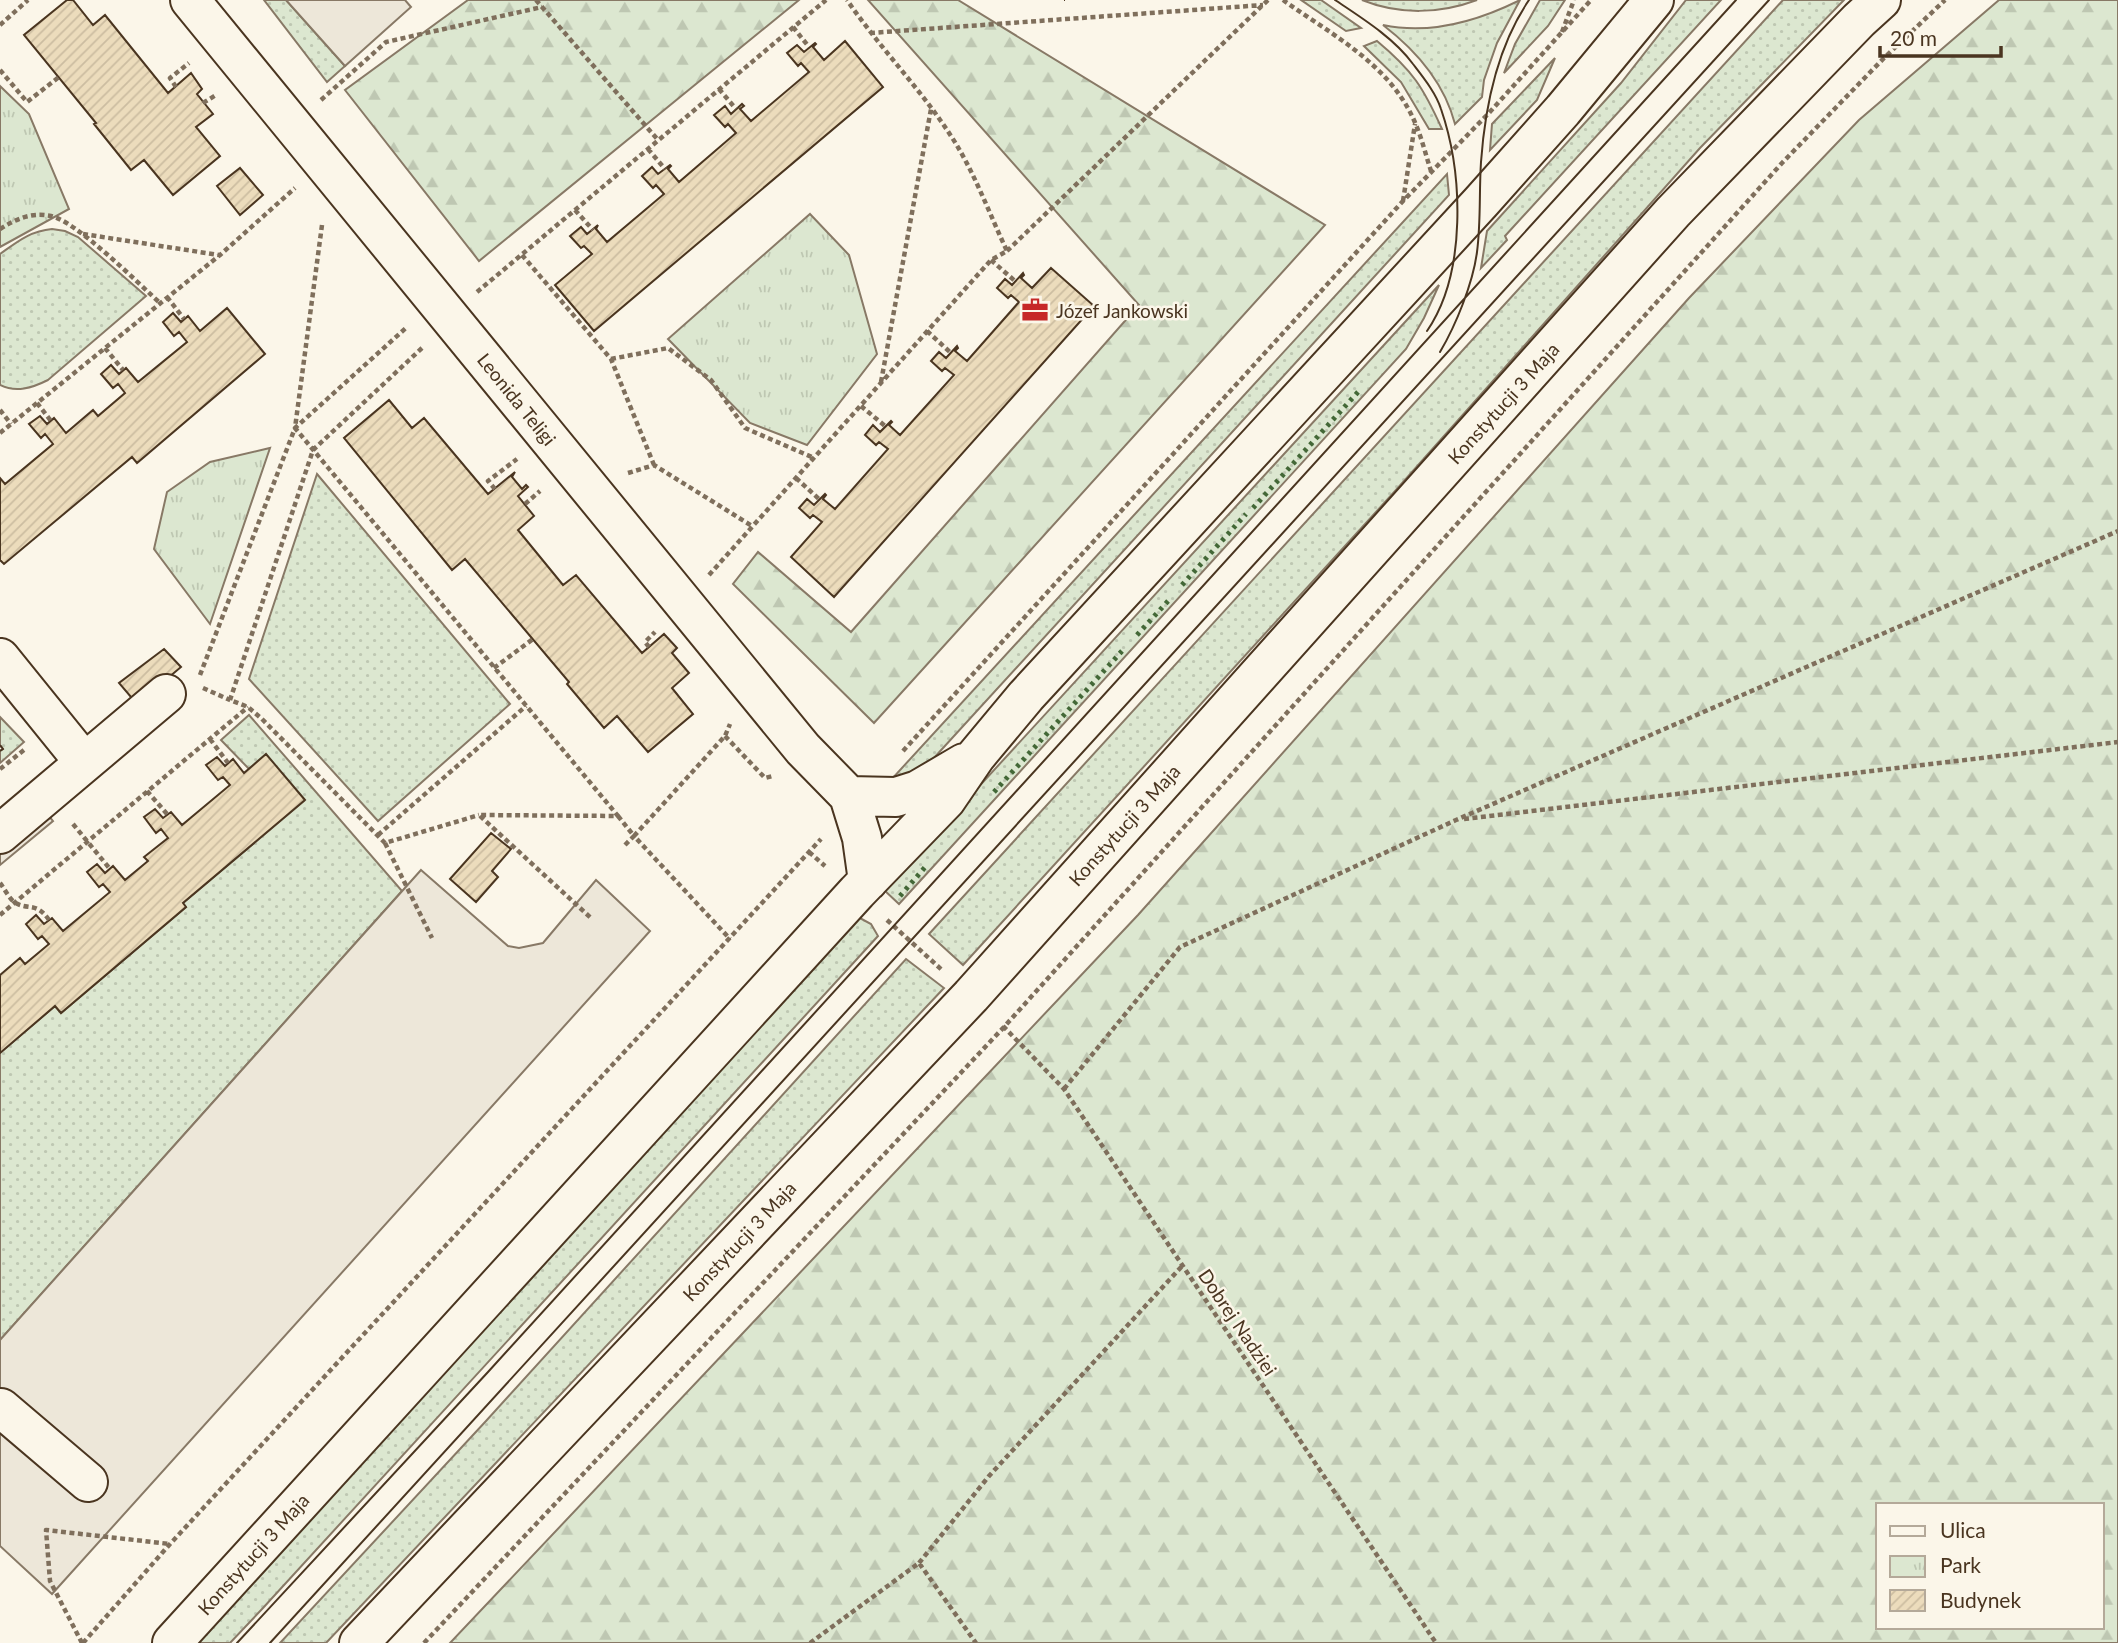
<svg xmlns="http://www.w3.org/2000/svg" width="2118" height="1643" viewBox="0 0 2118 1643" font-family="Lato,sans-serif">
	<defs>
		<pattern id="grass-dots" width="8" height="8" patternUnits="userSpaceOnUse" patternTransform="scale(1.75)"><rect width="8" height="8" fill="#dce7d0"/><path d="M2 2h.1M6 6h.1" fill="none" stroke="#bec7b2" stroke-width="1.8" stroke-linecap="round"/></pattern>
		<pattern id="forest-firs" width="22" height="20" patternUnits="userSpaceOnUse" patternTransform="scale(1.75)"><rect width="22" height="20" fill="#dce7d0"/><path d="M5 1l3.5 6h-7zM16 11l3.5 6h-7z" fill="#bec7b2"/></pattern>
		<pattern id="park-tufts" width="24" height="20" patternUnits="userSpaceOnUse" patternTransform="scale(1.75)"><rect width="24" height="20" fill="#dce7d0"/><path d="M3 7l-1-3M5 7V3M7 7l1-3M15 17l-1-3M17 17v-4M19 17l1-3" fill="none" stroke="#bec7b2"/></pattern>
		<pattern id="building-hatch" width="6" height="6" patternUnits="userSpaceOnUse" patternTransform="scale(1.75)"><rect width="6" height="6" fill="#ecdcbc"/><path d="M-1 1l2-2M0 6l6-6M5 7l2-2" fill="none" stroke="#ccbda1"/></pattern>
	</defs>
	<rect width="100%" height="100%" fill="#fbf6e9"/>
	<path fill="url(#grass-dots)" stroke="#887966" stroke-width="2" d="M264,0h22l59,66 -18,16z
		M1301,0h20l40,28 -15,3z
		M1362,0h115c-37,14 -78,15 -115,0z
		M1520,0l-23,43 -13,37 -2,17 -27,27c-11,-42 -38,-73 -72,-99 47,10 95,-4 137,-25z
		M1540,0h25l-17,26 -44,47 11,-29z
		M1686,0h35l-216,236 2,4 -26,28 6,-37 134,-148z
		M1783,0h61l-144,148 -304,342 -433,475 -34,-31z
		M1377,41c36,30 46,46 65,88h-13l-28,-47 -37,-36z
		M1555,58l-18,42 -47,50 2,-26z
		M1447,174l2,21 -516,564 -15,14 -28,8z
		M52,229l13,2 13,6 68,59 -98,84c-16,8 -32,13 -48,5v-131c17,-12 30,-23 52,-25z
		M1439,285l-15,33 -18,31 -507,555 -15,-14z
		M317,474l193,230 -132,117 -129,-142z
		M249,715l153,176 -402,449v-287l55,-47 6,7 125,-106 -3,-4 121,-102 -55,-32 -28,-29z
		M0,717l24,25 -24,21v-12l3,-2 -3,-4z
		M858,917l13,7 7,12 -615,672 -33,35h-39z
		M906,959l38,29 -618,655h-46l206,-222z"/>
	<path fill="url(#forest-firs)" stroke="#887966" stroke-width="2" fill-rule="evenodd" d="M468,0h331l-320,261 -134,-171z
		M868,0h90l367,225 -451,498 -141,-139 25,-32 93,80 288,-327z
		M1999,0h119v1643h-1668l688,-728 551,-617 170,-178zM1878,1505h224v122h-224z"/>
	<path fill="url(#park-tufts)" stroke="#887966" stroke-width="2" d="M0,86l29,28 40,95 -69,38z
		M810,214l39,41 28,99 -70,91 -57,-22 -82,-84z
		M270,448l-60,176 -56,-75 13,-57 43,-30z"/>
	<path fill="#ede7d9" stroke="#887966" stroke-width="2" d="M286,0h119l6,7 -66,59z
		M44,810l9,11 -53,44v-52z
		M421,870l87,76 11,2 24,-5 53,-63 54,51 -598,663 -52,-48v-206z"/>
	<path fill="url(#building-hatch)" stroke="#4a3520" stroke-width="2" d="M67,0h6l20,25 12,-10 63,78 23,-20 11,16 -5,5 16,20 -17,13 24,29 -47,39 -29,-35 -13,10 -37,-46 2,-1 -72,-88z
		M845,41l38,46 -289,244 -39,-46 37,-31 -8,-8 -3,2 -11,-12 11,-9 6,7 11,-9 -2,4 11,13 57,-48 -8,-9 -3,3 -11,-12 10,-9 6,7 12,-9 1,1 -3,3 11,13 57,-49 -8,-9 -3,3 -11,-12 11,-9 6,8 11,-10 2,2 -4,3 11,12 58,-49 -8,-9 -3,3 -11,-13 10,-8 7,7 11,-9 1,1 -3,3 11,13z
		M240,168l23,27 -23,20 -23,-29z
		M1051,268l43,38 -260,291 -43,-40 31,-35 -9,-7 -3,3 -11,-10 8,-9 7,6 11,-11 1,1 -3,4 12,10 53,-60 -9,-7 -3,3 -11,-10 8,-10 7,7 11,-11 1,1 -3,3 11,10 54,-60 -9,-7 -3,3 -11,-10 8,-9 7,6 11,-12 1,2 -3,3 12,10 52,-59 -8,-7 -3,3 -11,-10 8,-9 7,6 11,-12 1,2 -3,3 11,10z
		M227,308l38,46 -128,109 -5,-6 -128,107 -4,-4v-82l5,6 48,-40 -8,-10 -4,4 -12,-14 11,-8 7,8 7,-6 12,15 27,-23 5,6 27,-23 -7,-9 -5,4 -12,-14 10,-9 8,9 7,-6 12,14 49,-40 -8,-10 -5,4 -11,-14 10,-9 8,9 7,-6 12,15z
		M389,400l23,28 12,-10 64,76 27,-22 -3,5 10,12 4,-4 2,2 -10,9 16,20 -16,14 45,55 13,-10 66,78 22,-19 13,14 -5,5 17,20 -17,15 21,26 -45,38 -31,-36 -13,12 -37,-44 2,-2 -104,-123 -13,11 -108,-132z
		M164,649l17,18 -44,37 -18,-21z
		M266,754l39,46 -122,103 3,4 -125,106 -6,-7 -55,47v-78l20,-17 5,6 24,-20 -7,-8 -4,3 -12,-15 10,-9 8,9 8,-6 11,13 47,-39 -7,-8 -4,3 -12,-15 10,-8 8,9 8,-7 12,14 23,-19 -4,-4 24,-19 -7,-9 -5,4 -12,-16 11,-8 8,9 8,-6 11,13 48,-40 -7,-8 -5,3 -12,-15 11,-8 8,9 8,-7 11,14z
		M491,833l20,16 -19,22 6,6 -22,25 -26,-23z"/>
	<g fill="none" stroke-linecap="round" stroke-linejoin="round">
		<g stroke="#4a3520" stroke-width="42">
			<path id="minor" d="M190,0l613,749 46,47 13,42 6,43
				M0,658l84,104
				M849,796l47,1 22,-7 46,-27
				M0,834l166,-140
				M1,1408l87,74
				M172,1643l685,-751 89,-92 30,-44 50,-60 455,-494 82,-92 91,-110
				M359,1643l612,-647 702,-784 186,-192 22,-20"/>
		</g>
		<path stroke="#7f6f5c" stroke-width="4.5" stroke-dasharray="5 3.5" stroke-linecap="butt" d="M536,0l122,140
			M1283,0c49,35 109,65 133,125 6,14 10,31 15,46
			M0,25l28,-25
			M793,27l16,20
			M1562,32l12,-32
			M870,33l393,-28
			M0,70l27,32 32,-25
			M176,87l-6,-9 19,-15
			M719,89l17,20
			M321,100l65,-58 156,-35
			M203,103l13,-8
			M648,149l17,20
			M1403,201l12,-77
			M575,210l18,20
			M322,225l-27,203 323,388 -139,-1 113,104
			M0,229c16,-10 31,-17 51,-13 25,5 87,67 109,87
			M83,234l136,21
			M1007,251l261,-251
			M522,255l89,104 43,106
			M991,260l24,21
			M477,292l349,-292
			M167,297l17,22
			M927,331l24,22
			M105,348l18,22
			M422,348l-109,102 -83,250 18,7 14,12 123,124 94,-28
			M611,359l57,-11 43,32 34,48 69,30
			M881,382l50,-273
			M37,403l14,18
			M861,406l24,20
			M0,410l11,14
			M0,433l220,-178 75,-67
			M628,473l26,-8 98,61
			M796,478l23,21
			M495,489l-7,-8 29,-22
			M525,504l15,-13
			M709,575l282,-315 16,-9c-18,-38 -33,-80 -56,-115 -31,-48 -72,-89 -104,-136
			M649,647l-4,-5 10,-10
			M494,668l39,-29
			M200,675l95,-247 112,-101
			M203,688l27,12
			M725,736l40,42 8,-2
			M210,739l18,24
			M903,751l500,-550 85,-87 103,-114
			M0,769l24,-19
			M147,791l20,23
			M618,816l16,20 91,-100 5,-12
			M1464,819l654,-77
			M73,824l37,45
			M378,835l148,-129
			M385,843l47,95
			M625,845l9,-9 96,103
			M809,852l16,14
			M0,883c4,5 9,15 14,19 14,9 22,-1 35,18
			M0,915l248,-208
			M887,920l55,50
			M1003,1026l61,63 372,554
			M1064,1089l116,-142 276,-127 662,-289
			M919,1563l70,-87 194,-211
			M82,1643l-32,-62 -4,-51 124,14
			M83,1643l87,-99 651,-705
			M424,1643l580,-616 778,-864 102,-105 61,-58
			M810,1643l109,-80 57,80"/>
		<use href="#minor" stroke="#fbf6e9" stroke-width="38"/>
		<path stroke="#4a3520" stroke-width="2" d="M1335,0c27,18 59,38 78,64 10,13 23,29 28,45 22,64 26,164 -14,222
			M1440,352c16,-27 33,-69 37,-100 4,-30 2,-60 4,-90 4,-56 16,-115 48,-162
			M237,1643l251,-271 1248,-1372
			M270,1643l1499,-1643"/>
		<path stroke="#436837" stroke-width="5" stroke-dasharray="3.5 5" stroke-linecap="butt" d="M1253,508l105,-116
			M1182,585l64,-71
			M1137,635l32,-35
			M994,792l128,-141
			M900,896l27,-31"/>
		<path stroke="#4a3520" stroke-width="2" stroke-dasharray="9 3.5" stroke-linecap="butt" d="M1064,0h1
			M0,745l3,4 -3,2"/>
	</g>
	<defs>
		<g id="office-bare" transform="scale(2.1)"><path d="M-6-3h4V-5.5h4V-3h4V5H-6ZM-1-4.5V-3h2v-1.5ZM-6 0V1H6V0Z" fill="#c62828" stroke="#fbf6e9" stroke-width="2.5" paint-order="stroke"/></g>
	</defs>
	<g fill-rule="evenodd">
		<use href="#office-bare" x="1035" y="310"/>
	</g>
	<g text-anchor="middle" dominant-baseline="central" stroke-width="5" stroke-linejoin="round" paint-order="stroke">
		<g font-size="19" fill="#4a3520" stroke="#fbf6e9" text-anchor="start">
			<text x="1056" y="310">Józef Jankowski</text>
		</g>
		<g font-size="19" fill="#4a3520" stroke="#fbf6e9">
			<text transform="translate(517 399) rotate(51)">Leonida Teligi</text>
			<text transform="translate(1503 403) rotate(-48)">Konstytucji 3 Maja</text>
			<text transform="translate(1124 825) rotate(-48)">Konstytucji 3 Maja</text>
			<text transform="translate(739 1241) rotate(-47)">Konstytucji 3 Maja</text>
			<text transform="translate(1238 1322) rotate(56)">Dobrej Nadziei</text>
			<text transform="translate(253 1554) rotate(-48)">Konstytucji 3 Maja</text>
		</g>
	</g>
	<rect x="1876" y="1503" width="228" height="126" fill="#fbf6e9" stroke="#b4a999" stroke-width="2"/>
	<rect x="1890" y="1526" width="35" height="10" fill="#fbf6e9" stroke="#b4a999" stroke-width="2"/>
	<text x="1940" y="1538" font-size="21" fill="#4a3520">Ulica</text>
	<rect x="1890" y="1556" width="35" height="21" fill="url(#park-tufts)" stroke="#b4a999" stroke-width="2"/>
	<text x="1940" y="1573" font-size="21" fill="#4a3520">Park</text>
	<rect x="1890" y="1590" width="35" height="21" fill="url(#building-hatch)" stroke="#b4a999" stroke-width="2"/>
	<text x="1940" y="1608" font-size="21" fill="#4a3520">Budynek</text>
	<path d="M1880 46v10h121v-10" fill="none" stroke="#4a3520" stroke-width="3.5"/>
	<text x="1890" y="46" font-size="21" fill="#4a3520" stroke="#fbf6e9" stroke-width="5" paint-order="stroke">20 m</text>
</svg>
